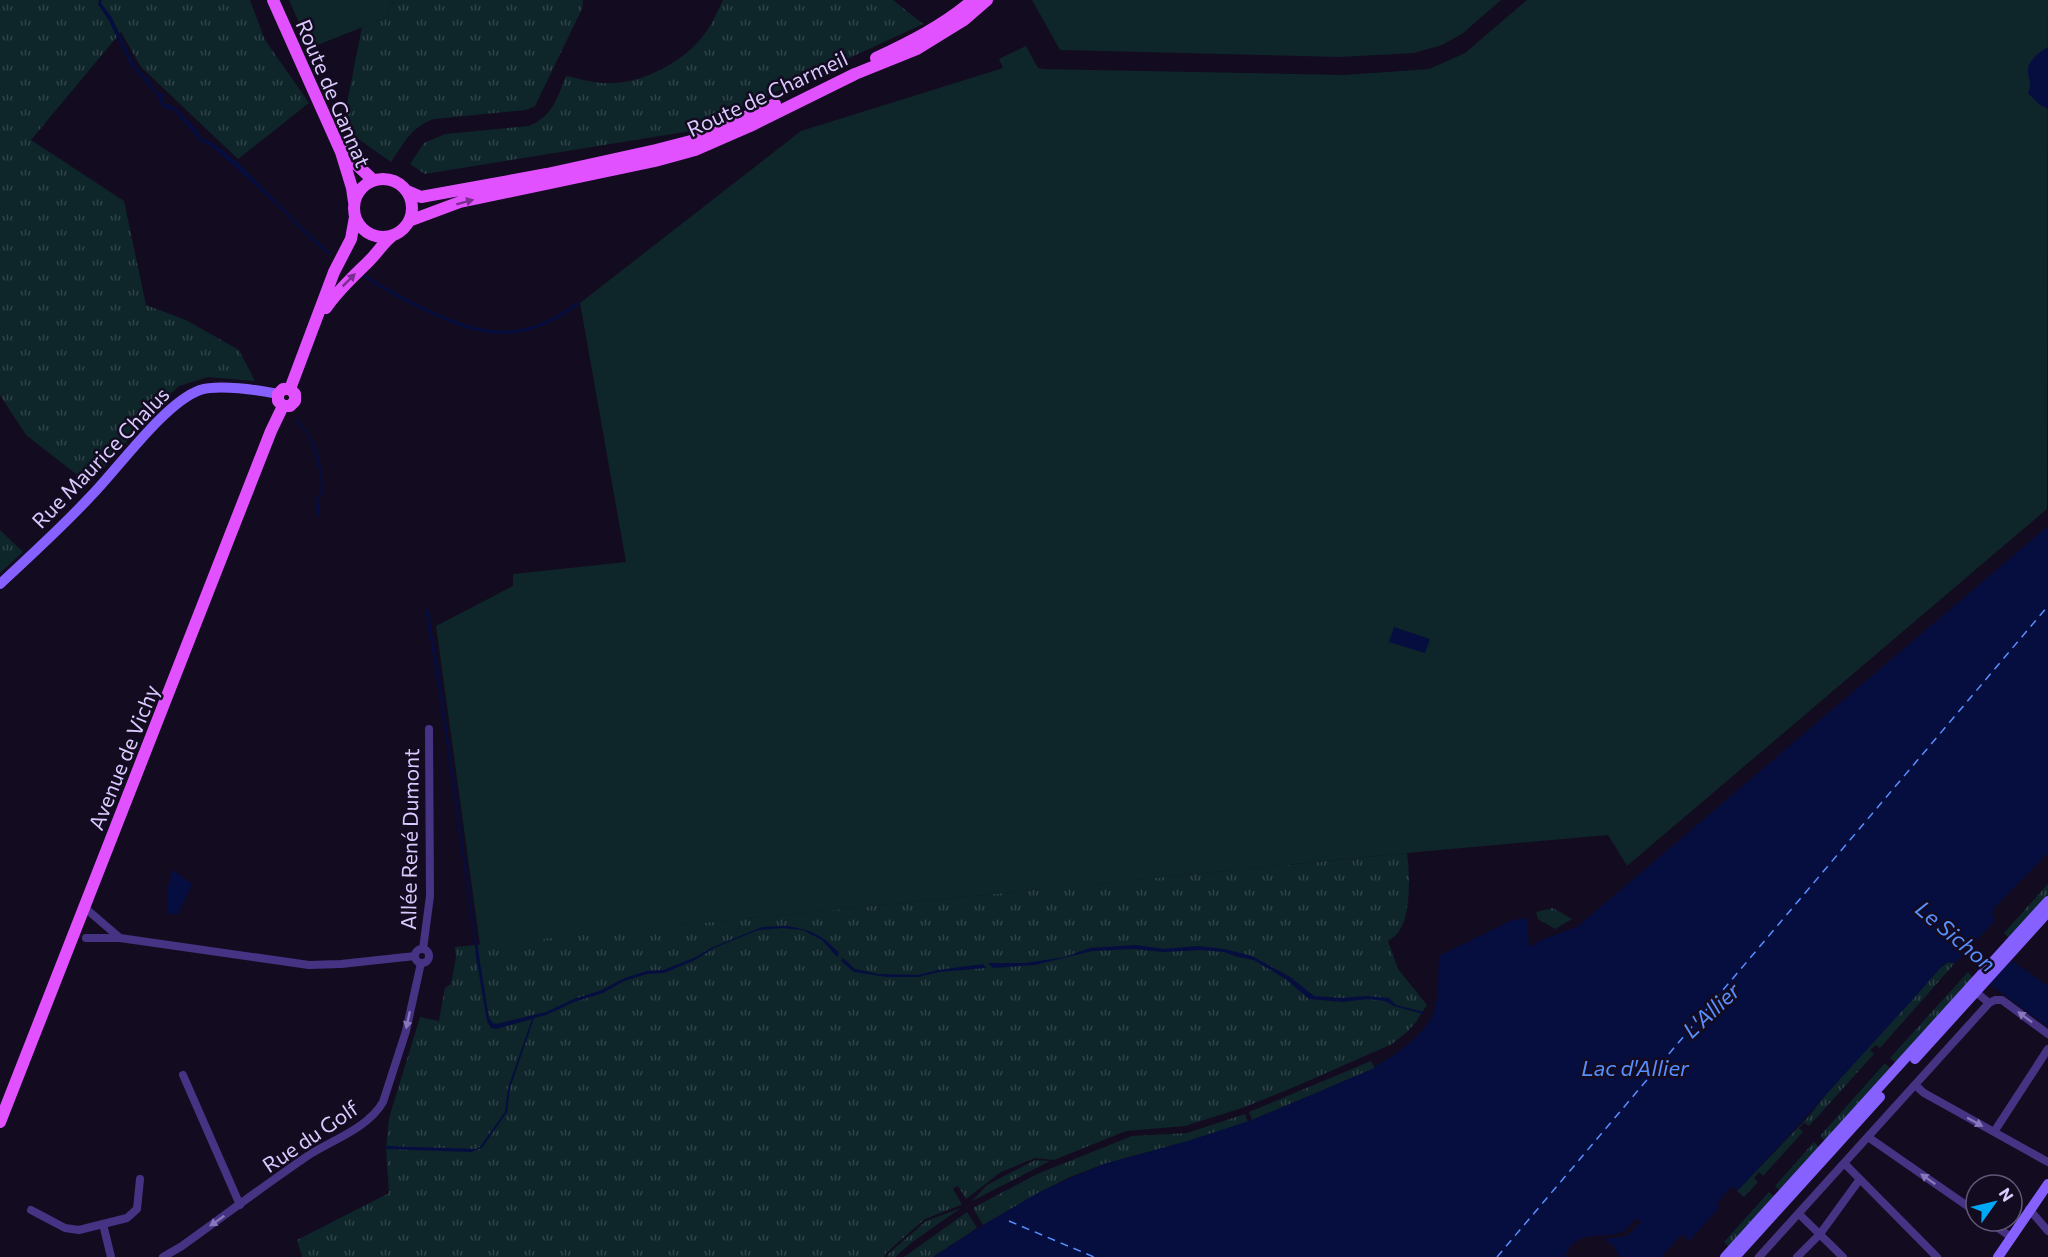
<svg xmlns="http://www.w3.org/2000/svg" width="2048" height="1257" viewBox="0 0 2048 1257" font-family="Commissioner,sans-serif">
	<defs>
		<pattern id="grass-tufts" width="24" height="20" patternUnits="userSpaceOnUse" patternTransform="scale(1.5)"><rect width="24" height="20" fill="#0e252a"/><path d="M3 7l-1-3M5 7V3M7 7l1-3M15 17l-1-3M17 17v-4M19 17l1-3" fill="none" stroke="#30434a"/></pattern>
	</defs>
	<rect width="100%" height="100%" fill="#130b20"/>
	<path fill="url(#grass-tufts)" d="M0,0h250l15,40 44,63 -71,56 -97,-92 -20,-35 -90,108 93,61 22,104 40,15 53,30 16,31 -47,-4 -29,9 -14,13 -76,85 -63,-49 -26,-40z
		M394,0h189l-1,9 -47,97 -9,4 -92,9c-23,8 -30,24 -43,43l-37,-26 -9,-23 17,-86 24,-9z
		M723,0h170l30,24 -232,107 -266,43 -15,-10 14,-21 21,-9 84,-8c24,-10 28,-28 37,-50 15,3 30,8 46,7 31,0 72,-22 91,-47 9,-11 14,-24 20,-36z
		M0,530l23,22 -23,21z
		M1407,853c3,19 4,63 -8,78 -2,4 -7,7 -11,10l10,28 29,36 -11,17 -10,11 -14,11 -93,41 -54,22 -60,19 -59,5 -72,29 -19,-2 -34,14 -35,27 -8,-13 -5,3 9,15 -1,1 -36,14 -39,34 -2,4h-582l-5,-17 92,-47 -3,-44 3,-31 31,-101 19,4 6,-33 6,-4 5,-27 -1,-10z
		M2048,884v13l-38,42 -6,-6z
		M1553,908l19,11 -17,10 -17,-10 -2,-7z
		M1948,962l7,1 -75,85 -4,-3 -6,5 4,4 -65,72 -5,-3 -5,5 4,4 -40,44 -4,-4 -5,6 4,4 -14,15 -7,-6 73,-76 23,-30 107,-117z
		M1968,972l6,7 -77,85 -7,-6z
		M1371,1061l4,7 -123,52 -3,-8z
		M1885,1063l7,7 -66,72 -6,-6z
		M1245,1114l3,8 -60,19 -84,23 -34,13 -32,16 -55,32 -10,-17 64,-34 95,-38 55,-3z
		M1814,1142l6,6 -39,44 -6,-6z
		M1035,1160l15,1 -78,40 15,-16z
		M1769,1192l7,6 -46,50 -6,-6z
		M961,1208l-50,35 -16,14h-8l1,-3 38,-33z
		M967,1212l10,16 -44,29h-29z"/>
	<path fill="#0e252a" d="M289,0h105l-8,18 -76,30z
		M1032,0h469l-39,34 -20,11 -28,8 -75,4 -279,-7z
		M1527,0h521l-1,509 -420,357 -19,-31 -201,18 -927,92 -44,-319 77,-40v-12l113,-12 -46,-259 221,-172 202,-63 -4,-9 27,-13 12,22 6,1 300,6 85,-6 36,-16z"/>
	<path fill="#060e3f" d="M99,0h3l-1,3 10,13 24,50 15,15 6,10 8,4 -2,3 2,5 11,4 22,23 4,8 14,6 22,18 71,71 23,20 -2,2 -25,-22 -18,-19 -54,-50 -21,-18 -12,-6 -25,-30 -11,-2 -6,-13 -27,-31 -21,-43 -11,-17z
		M2048,47v62l-8,-4 -12,-12c5,-13 -1,-15 0,-25 2,-9 13,-17 20,-21z
		M295,418l3,1v2c20,20 25,46 25,73l-5,6 2,16 -3,2 -2,-19 5,-4 1,-5c-1,-21 -5,-39 -15,-57 -4,-6 -9,-8 -11,-15z
		M2048,526v327l-53,54 -3,7 3,7 -12,13 28,26 37,26v41l-59,-43 -28,-26 -6,5 -6,-1 -5,2c-13,14 -26,30 -39,44 -57,61 -110,123 -168,183l-5,-5 -16,18 4,3 -31,34 -7,-7 -21,23h-41l-7,-12 -9,-6 23,-3 15,-15 -6,-2c-5,4 -9,11 -14,13 -23,8 -47,-4 -57,25h-632l50,-32 55,-32 32,-15 34,-14 84,-23 64,-21 123,-52 -1,-1c22,-12 58,-36 62,-63 3,-15 2,-32 3,-48l73,-36 15,-2 2,30 12,-8 36,-13z
		M425,609h3l12,69 37,268h-2l-35,-248z
		M1394,627l36,12 -5,14 -36,-11z
		M173,870l19,14 -14,30h-10l-1,-25z
		M786,926c26,4 35,8 53,27l-2,4 -15,-17 -19,-10 -20,-2 -25,2 -44,18 -19,12 -31,13 -17,1 -23,7 -21,12 -29,9 -28,13 -12,3 -24,70 -3,24 -25,36 -11,4 -85,-3v-3l90,3 4,-2 25,-35 3,-24 24,-69 -36,10 -5,-1 -4,-7 -11,-65h3l10,62 4,5 3,1 50,-12 28,-13 28,-9 23,-12 22,-7 16,-1 31,-12 17,-10 51,-21z
		M1136,945l28,4 34,-3 26,3 28,7 38,21 24,19 28,2 24,-2 23,2 7,7 28,7 -1,2 -29,-8 -9,-5 -18,-2 -24,3 -34,-3 -22,-19 -33,-20 -16,-3 -14,-5 -23,-2 -37,2 -30,-3 -42,2 -57,14 -42,3 -5,-5h38l39,-6 25,-9z
		M843,958l12,11 23,5 40,1 20,-5 45,-6 3,4 -47,4 -21,5h-31l-33,-5 -13,-11z"/>
	<path fill="#130b20" d="M1989,927l2,2 -4,4 26,24 -24,27 -29,-26z"/>
	<g fill="none" stroke-linecap="round" stroke-linejoin="round">
		<path stroke="#060e3f" stroke-width="3" d="M362,274c16,12 34,21 52,30 61,31 104,44 163,0
			M476,943l2,17"/>
		<path stroke="#588fff" stroke-width="1.5" stroke-dasharray="8 6" stroke-linecap="butt" d="M1009,1221l85,36
			M1497,1257l551,-651"/>
		<path stroke="#463383" stroke-width="8" d="M84,907l36,31
			M86,938h34l189,27 32,-1 74,-8
			M415 956a7 7 0 1 1 14 0a7 7 0 1 1-14 0Z
			M423,949l7,-53 -1,-167
			M1976,992l13,11
			M183,1075l57,130
			M1915,1085l9,8 124,69
			M1994,1132l54,-83
			M1868,1137l108,75
			M1844,1163l93,94
			M2029,1209l19,22
			M31,1210l34,18 14,2 48,-12 10,-9 3,-30
			M1799,1214l44,43
			M1988,1221l23,16
			M103,1224l8,33
			M163,1257l19,-11c42,-30 84,-62 127,-91 25,-16 59,-27 74,-53l23,-71 15,-68
			M1759,1257l230,-254 6,-3h7l46,34
			M1797,1257l23,-23 40,-55"/>
		<path stroke="#8661ff" stroke-width="10" d="M0,584c30,-28 61,-56 89,-86 29,-29 75,-95 111,-108 18,-6 59,0 78,4
			M1915,1059l133,-147
			M1725,1257l323,-356
			M1735,1257l145,-160
			M1998,1257l50,-73"/>
		<path stroke="#e251ff" stroke-width="12" d="M273,0l68,152 11,36 2,14
			M876,58c34,-16 68,-33 97,-58
			M344,144l13,21 16,15
			M354 208a29 29 0 1 1 58 0a29 29 0 1 1-58 0Z
			M407,191l14,6 126,-23 109,-24 35,-9 84,-37
			M409,221l51,-19 195,-41 40,-11 55,-24 105,-52 62,-25 47,-29 23,-20
			M326,308c12,-18 28,-32 43,-47 9,-9 14,-18 23,-25
			M290,389l44,-117 17,-33 4,-22
			M283,406h7l5,-5v-7l-5,-5
			M283,406l-5,-5v-7l5,-5h7
			M0,1122l271,-691 12,-25"/>
	</g>
	<defs><path id="oneway-solid" d="M-6-.8H1V-3.2L6.5 0L1 3.2V.8H-6Z" transform="scale(1.5)"/></defs>
	<g fill="#7a2e90">
		<use href="#oneway-solid" transform="translate(465 202) rotate(-15)"/>
		<use href="#oneway-solid" transform="translate(349 280) rotate(-45)"/>
	</g>
	<g fill="#8977bb">
		<use href="#oneway-solid" transform="translate(2025 1017) rotate(-143)"/>
		<use href="#oneway-solid" transform="translate(408 1020) rotate(102)"/>
		<use href="#oneway-solid" transform="translate(1975 1122) rotate(29)"/>
		<use href="#oneway-solid" transform="translate(1928 1179) rotate(-145)"/>
		<use href="#oneway-solid" transform="translate(217 1221) rotate(145)"/>
	</g>
	<g text-anchor="middle" dominant-baseline="central" stroke-width="5" stroke-linejoin="round" paint-order="stroke">
		<g font-size="21" fill="#dbcaff" stroke="#130b20">
			<text transform="translate(334 93) rotate(67)">Route de Gannat</text>
			<text transform="translate(767 93) rotate(-25)">Route de Charmeil</text>
			<text transform="translate(100 457) rotate(-46)">Rue Maurice Chalus</text>
			<text transform="translate(123 757) rotate(-68)">Avenue de Vichy</text>
			<text transform="translate(409 839) rotate(-89)">Allée René Dumont</text>
			<text transform="translate(310 1136) rotate(-34)">Rue du Golf</text>
		</g>
		<g font-size="22" font-style="italic" fill="#588fff" stroke="#130b20">
			<text transform="translate(1956 936) rotate(40)">Le Sichon</text>
			<text transform="translate(1711 1010) rotate(-43)">L'Allier</text>
			<text x="1635" y="1067">Lac d'Allier</text>
		</g>
	</g>
	<g transform="translate(1994 1203) rotate(56)"><circle r="28" fill="#130b20" stroke="#635779" stroke-width="1.5"/>
	<path d="M0-4.5L10 22L0 15L-10 22Z" fill="#00a9f5"/>
	<text y="-9" font-size="16" font-weight="bold" text-anchor="middle" fill="#dbcaff">N</text>
	</g>
</svg>
